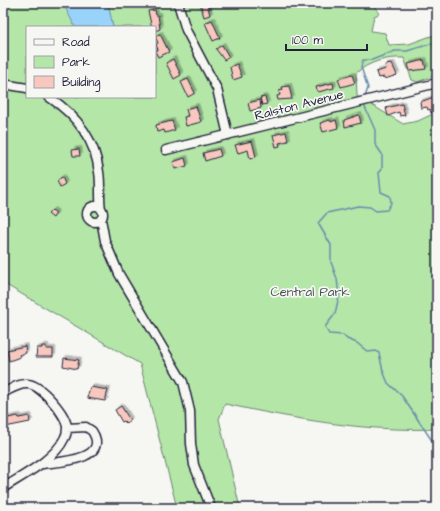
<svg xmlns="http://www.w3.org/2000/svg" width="440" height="511" viewBox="0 0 440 511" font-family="'Architects Daughter',sans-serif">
	<defs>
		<filter id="shadow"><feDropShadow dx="2.5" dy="-2.5" stdDeviation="0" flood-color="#0004"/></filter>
	</defs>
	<rect width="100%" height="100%" fill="#f6f6f2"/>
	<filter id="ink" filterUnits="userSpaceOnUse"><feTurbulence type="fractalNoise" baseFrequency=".025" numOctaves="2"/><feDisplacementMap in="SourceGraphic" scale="8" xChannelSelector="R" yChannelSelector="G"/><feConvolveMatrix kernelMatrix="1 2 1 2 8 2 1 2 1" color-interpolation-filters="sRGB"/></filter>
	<g filter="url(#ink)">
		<path fill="#b3e6a7" stroke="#6a8471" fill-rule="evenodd" d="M3,3h370l6,11 -5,2 -3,15 14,2 4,12 20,-1 22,-8h6v39l-20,7 -5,-2 -8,-22c-18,-1 -35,4 -48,15l1,23 46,28 15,-3 19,-9v317c-72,3 -142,-10 -212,-25l-6,15 21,89h-63l-37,-144 -137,-81zM27,27h128v70h-128z"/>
		<path fill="#99d3f9" stroke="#698cad" d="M63,3h45l5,24h-38z"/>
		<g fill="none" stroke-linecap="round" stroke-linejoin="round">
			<path stroke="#698cad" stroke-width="1.5" d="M365,97l3,-9 -7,-21 2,-7h9l23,-9h12l30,-9
				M364,105l11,25v14l7,10v14l-3,5 2,19 9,4 1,7 -4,7 -11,1 -6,-4 -12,-1 -31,7 -9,10 13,22v17l6,17 2,17 -4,18 -10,13 4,7 14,1 4,4 10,4 11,9 8,-1 3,2 4,18 5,12 14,13 35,52"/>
		</g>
		<path fill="#f8c8be" stroke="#22223b" filter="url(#shadow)" d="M200,3h7l3,12 -6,2z
			M155,10l1,5h2l2,14 -5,2v-4h-3l-1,-3 -3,-13z
			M212,20l8,18 -7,3 -8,-18z
			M160,34l9,18 -11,5 -3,-6 3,-1 -2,-6 2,-1 -3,-7z
			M222,45l7,12 -5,3 -8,-11z
			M173,59l8,16 -7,4 -8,-16z
			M424,60l2,9 -16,2 -2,-7z
			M237,64l5,13 -9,3 -3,-13z
			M392,64l5,11 -12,4 -1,-2 -6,1 -2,-6 10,-3 -1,-4z
			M352,75l3,8 -14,4 -3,-8z
			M188,79l7,14 -7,4 -7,-15z
			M333,83l1,5 -16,4 -2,-5z
			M289,86l3,13 -14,1 -1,-4 3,-1 -1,-4 4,-1 -1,-3z
			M437,96v15l-6,2 -1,-4 -2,1 -1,-3 -6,1 -1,-6z
			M265,97l2,7 -5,1 -2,-7z
			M260,100l1,8 -11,3 -2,-8z
			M402,104l3,11 -5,1 -1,-4 -11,4 -2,-8z
			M196,106l5,16 -15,4 -2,-9 4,-1 -2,-7z
			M359,115l2,8 -16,4 -1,-7z
			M330,120l1,2 5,-2 2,8 -15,4 -3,-9z
			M172,121l3,9 -10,3 -1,-3 -7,2 -1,-7z
			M286,132l2,9 -9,2 1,3 -4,1 -3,-12z
			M252,141l4,16 -6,2 -2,-9 -10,3 -3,-8z
			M79,149l1,7h-7l-1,-6z
			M219,149l2,7 -16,5 -2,-8z
			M185,158l2,8 -12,3 -2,-7z
			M62,177l3,7 -5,3 -3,-6z
			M52,210l4,3 -3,5 -5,-4z
			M25,346l1,7 -7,2 1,2 -11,4 -2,-11z
			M42,346h4v3h7v8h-17l1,-9h5z
			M64,358l15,2 -2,9 -14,-3z
			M90,387l18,3 -3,11 -18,-3z
			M121,406l9,14 -4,3 -2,-2 -2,1 -7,-12z
			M18,416l1,2 10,-2 1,6 -25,5 -2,-8z"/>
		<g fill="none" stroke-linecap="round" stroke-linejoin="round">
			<g stroke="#22223b" stroke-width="11">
				<path id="minor" d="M178,3l8,27 31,59 11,46
					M3,84l24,4
					M49,97c27,18 46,41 50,75 2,11 0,27 2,37
					M166,150l271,-67
					M87 214a8 8 0 1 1 16 0a8 8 0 1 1-16 0Z
					M101,219l4,22 14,33 64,108 7,29 1,33 3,21 17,43
					M3,393c8,-4 16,-10 25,-9 13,1 39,31 39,44 0,3 -1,8 -3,11 -9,20 -42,37 -61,49
					M43,464c16,-2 68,-4 49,-33l-6,-4 -19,1"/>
			</g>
			<use href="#minor" stroke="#f6f6f2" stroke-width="8"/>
		</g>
	</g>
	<g text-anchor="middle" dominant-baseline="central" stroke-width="3.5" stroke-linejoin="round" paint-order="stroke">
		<g font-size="13" fill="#22223b" stroke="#f6f6f2">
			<text transform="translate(299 105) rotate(-14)">Ralston Avenue</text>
		</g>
		<g font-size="13" fill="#465356" stroke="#f6f6f2">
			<text x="310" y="292">Central Park</text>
		</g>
	</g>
	<rect width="440" height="511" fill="none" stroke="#f6f6f2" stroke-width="16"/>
	<rect x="8" y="8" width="424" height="495" fill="none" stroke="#22223b" stroke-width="1.5" filter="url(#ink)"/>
	<rect x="26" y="26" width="130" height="72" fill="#f6f6f2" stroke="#a1a1a9"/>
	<rect x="34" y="39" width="20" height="6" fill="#f6f6f2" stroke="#a1a1a9"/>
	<text x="62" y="46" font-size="12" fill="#22223b">Road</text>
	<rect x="34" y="56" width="20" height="12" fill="#b3e6a7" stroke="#a1a1a9"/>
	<text x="62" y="66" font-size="12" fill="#22223b">Park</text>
	<rect x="34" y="76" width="20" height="12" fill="#f8c8be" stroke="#a1a1a9"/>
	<text x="62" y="86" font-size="12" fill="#22223b">Building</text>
	<path d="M286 44v6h81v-6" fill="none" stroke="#22223b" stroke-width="2"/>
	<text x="292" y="44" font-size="12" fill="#22223b" stroke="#f6f6f2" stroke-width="3" paint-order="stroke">100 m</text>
</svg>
